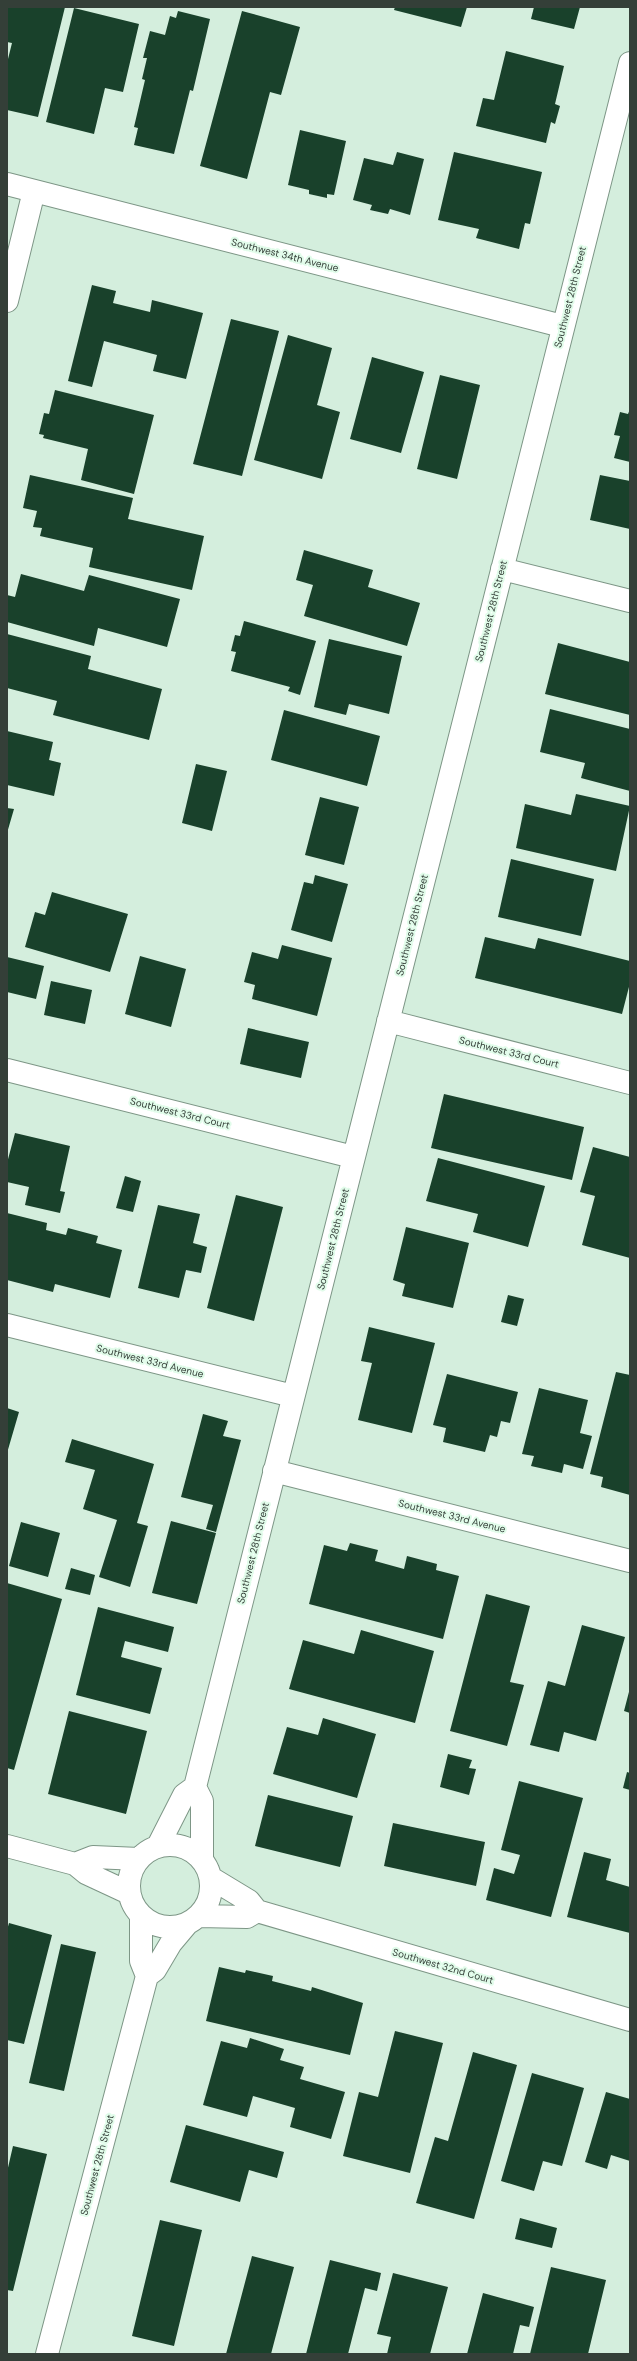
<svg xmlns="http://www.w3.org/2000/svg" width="637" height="2361" viewBox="0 0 637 2361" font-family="'DM Sans',sans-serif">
	<rect width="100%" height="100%" fill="#d4eedd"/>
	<path fill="#19412b" d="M7,7h58l-27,110 -31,-7v-47l5,-20 -5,-1z
		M395,7h72l-6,20 -67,-17z
		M534,7h46l-6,22 -43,-10z
		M74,8l65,16 -16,68 -18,-4 -11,46 -48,-12z
		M178,11l32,8 -17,72 -3,-1 -16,64 -40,-9 4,-17 -4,-1 11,-47 -3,-1 5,-21h-4l7,-27 15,4 5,-19 6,2z
		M242,11l58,16 -19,68 -11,-3 -23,87 -47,-13z
		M506,51l58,15 -9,38 5,2 -5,18 -4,-2 -5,21 -70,-17 7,-28 11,2z
		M300,130l46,11 -12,54 -7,-1v4l-18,-4v-4l-21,-5z
		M397,152l27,7 -14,56 -20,-6 -2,5 -18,-4 2,-5 -19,-5 11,-42 29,7z
		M454,152l88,20 -12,52 -5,-1 -6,26 -43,-11 3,-9 -41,-9z
		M92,285l24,6 -3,12 37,9 2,-12 51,13 -17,66 -33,-8 4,-16 -53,-14 -12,46 -24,-6z
		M231,319l48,12 -37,145 -49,-12z
		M288,335l44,13 -15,57 23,7 -18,67 -68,-19z
		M372,357l52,15 -23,81 -51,-14z
		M440,375l40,10 -23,94 -40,-10z
		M55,390l99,25 -20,79 -53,-14 7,-31 -45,-11 1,-3 -5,-1 5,-21 5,1z
		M630,409v53l-16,-4 6,-22 -6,-1 6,-23 8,2z
		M30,475l103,23 -5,21 76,17 -12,54 -103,-23 4,-19 -53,-12 2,-8 -9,-1 4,-16 -14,-3z
		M600,475l30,6v48l-40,-9z
		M304,550l69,20 -5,17 52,16 -13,43 -103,-30 9,-31 -17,-5z
		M21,574l63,17 5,-16 91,24 -13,48 -69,-19 -4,18 -87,-24v-27l8,2z
		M244,621l72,20 -16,54 -12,-4 2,-4 -59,-16 5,-19 -5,-1 4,-16 5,1z
		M7,634l84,22 -3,13 74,20 -13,51 -96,-25 4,-14 -50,-13z
		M329,639l73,17 -13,58 -40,-10 -3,11 -32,-8z
		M558,643l72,19v53l-85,-21z
		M550,709l80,20v62l-49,-13 4,-15 -45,-11z
		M284,710l96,26 -13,50 -96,-26z
		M7,731l46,11 -4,18 12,3 -7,33 -47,-11z
		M196,764l31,7 -15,60 -30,-8z
		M576,794l54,12 -14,65 -100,-23 9,-44 46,11z
		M320,797l39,10 -15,58 -39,-10z
		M7,808l7,1 -7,24z
		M511,859l83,20 -13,57 -83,-19z
		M315,875l33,9 -16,58 -41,-12 13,-48 9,2z
		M52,892l76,22 -18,58 -85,-25 10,-35 10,3z
		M485,937l50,12 3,-11 92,23v22l-8,31 -147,-36z
		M282,945l50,13 -15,58 -65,-17 3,-14 -11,-3 8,-30 26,7z
		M140,956l46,13 -15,58 -46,-13z
		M7,957l37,9 -8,33 -29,-7z
		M51,981l41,9 -7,34 -41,-9z
		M248,1028l61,14 -8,36 -61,-14z
		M444,1094l140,33 -12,53 -141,-32z
		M15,1133l55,13 -10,45 5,1 -5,21 -35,-8 4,-18 -22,-5v-19z
		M593,1147l37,10v101l-48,-13 13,-49 -15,-4z
		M438,1158l107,28 -17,61 -55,-15 5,-18 -52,-13z
		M125,1176l16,5 -8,31 -17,-4z
		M236,1195l47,12 -29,114 -47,-13z
		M158,1205l42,9 -7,29 14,4 -6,26 -15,-3 -7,28 -41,-10z
		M7,1213l40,10 -1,7 20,5 2,-7 30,8 -2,7 26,7 -12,48 -55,-14 -2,8 -46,-12z
		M406,1227l63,16 -16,65 -51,-12 3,-12 -12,-4z
		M508,1295l16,4 -7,27 -16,-4z
		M369,1327l66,16 -23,90 -54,-13 14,-57 -11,-2z
		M616,1372l14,3v120l-29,-8 2,-10 -13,-3z
		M447,1374l71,18 -8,31 -9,-2 -4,16 -7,-2 -5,17 -42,-10 3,-14 -13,-3z
		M539,1388l49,12 -8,33 12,3 -9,33 -19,-5 -2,9 -31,-7 3,-10 -12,-2z
		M7,1408l12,4 -12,41z
		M203,1414l25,7 -5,15 18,4 -25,92 -10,-3 7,-24 -32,-8z
		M72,1439l82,25 -17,59 11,3 -18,61 -31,-10 18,-57 -34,-11 12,-39 -30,-8z
		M171,1521l45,12 -19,71 -45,-11z
		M21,1522l39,11 -12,44 -39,-11z
		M350,1543l28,7 -3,11 29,8 3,-13 30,8 -1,6 23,6 -16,63 -134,-35 15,-59 23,6z
		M71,1568l24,7 -5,20 -25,-6z
		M7,1583l55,16 -48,171 -7,-2z
		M486,1594l44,12 -20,76 14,3 -17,61 -57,-15z
		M98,1607l76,20 -6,25 -43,-11 -4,16 41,11 -12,46 -74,-19z
		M582,1625l43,12 -29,104 -32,-9 -5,20 -29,-7 18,-64 17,5z
		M361,1630l73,21 -19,72 -126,-34 14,-49 51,14z
		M630,1688v25l-6,-2z
		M69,1711l78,20 -21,83 -78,-20z
		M323,1718l53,16 -19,64 -84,-24 14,-47 31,8z
		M448,1754l24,6 -3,8 7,1 -7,26 -29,-8z
		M627,1772l3,1v17l-7,-2z
		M519,1781l64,17 -32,119 -65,-17 8,-32 20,6 6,-19 -19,-5z
		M268,1795l85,21 -13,51 -85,-21z
		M393,1823l92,19 -9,44 -92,-20z
		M584,1852l27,7 -5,21 24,7v46l-63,-16z
		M9,1923l43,12 -28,109 -17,-4v-110z
		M61,1944l35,8 -32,139 -35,-8z
		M219,1967l26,6 1,-3 27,6 -1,5 39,10 1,-4 51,16 -13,52 -144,-34z
		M395,2031l48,12 -33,130 -67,-17 16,-64 19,5z
		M250,2038l34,11 -4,11 24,7 -4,12 45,13 -14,47 -41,-12 5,-19 -42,-12 -6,21 -44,-12 18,-64 26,7z
		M473,2052l44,13 -43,154 -58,-16 19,-66 13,4z
		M532,2073l52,15 -22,78 -19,-5 -9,30 -33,-10z
		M606,2092l24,7v62l-19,-6 -4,14 -22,-7z
		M186,2125l98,27 -7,26 -28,-8 -9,32 -70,-20z
		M13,2146l34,8 -34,137 -6,-1v-118z
		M520,2218l37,10 -5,20 -37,-9z
		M160,2220l42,10 -28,116 -42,-10z
		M252,2256l42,11 -23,87h-45z
		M330,2260l51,13 -4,18 -12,-3 -17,66h-42z
		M551,2267l55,13 -18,74h-58z
		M393,2273l55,14 -18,67h-43l4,-17 -14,-3z
		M483,2293l51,14 -5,20 -9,-2 -7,29h-46z"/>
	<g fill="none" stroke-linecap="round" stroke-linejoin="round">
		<g stroke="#7d9686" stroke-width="24">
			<path id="minor" d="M7,184l555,142
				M7,301l27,-110
				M502,569l128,32
				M388,1021l242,62
				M7,1070l346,87
				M7,1325l286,71
				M274,1471l356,90
				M195,1787l7,14v59
				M129 1886a41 41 0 1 1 82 0a41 41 0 1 1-82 0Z
				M7,1846l68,18 11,9 43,20
				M158,1846l26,-51 11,-8 435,-1724
				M75,1864l18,-7 46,2
				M211,1878l38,23 8,10 373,109
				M199,1916l48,1 10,-6
				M147,1976l8,-6 16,-27 16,-19
				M47,2354l100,-378 -6,-15v-46"/>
		</g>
		<use href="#minor" stroke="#fff" stroke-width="22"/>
	</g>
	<g text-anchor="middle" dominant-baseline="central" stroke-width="4" stroke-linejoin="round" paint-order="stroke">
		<g font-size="10" fill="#343f38" stroke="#e1fcea">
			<text transform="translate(285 255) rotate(14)">Southwest 34th Avenue</text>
			<text transform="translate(570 297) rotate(-76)">Southwest 28th Street</text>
			<text transform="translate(491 611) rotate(-76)">Southwest 28th Street</text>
			<text transform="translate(412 925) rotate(-76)">Southwest 28th Street</text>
			<text transform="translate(509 1052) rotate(14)">Southwest 33rd Court</text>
			<text transform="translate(180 1113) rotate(14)">Southwest 33rd Court</text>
			<text transform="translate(333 1239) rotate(-76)">Southwest 28th Street</text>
			<text transform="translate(150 1361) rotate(14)">Southwest 33rd Avenue</text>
			<text transform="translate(452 1516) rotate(14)">Southwest 33rd Avenue</text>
			<text transform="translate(253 1553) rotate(-76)">Southwest 28th Street</text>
			<text transform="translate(443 1966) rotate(16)">Southwest 32nd Court</text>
			<text transform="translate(97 2165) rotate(-75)">Southwest 28th Street</text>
		</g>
	</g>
	<rect width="637" height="2361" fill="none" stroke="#343f38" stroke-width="16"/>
</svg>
